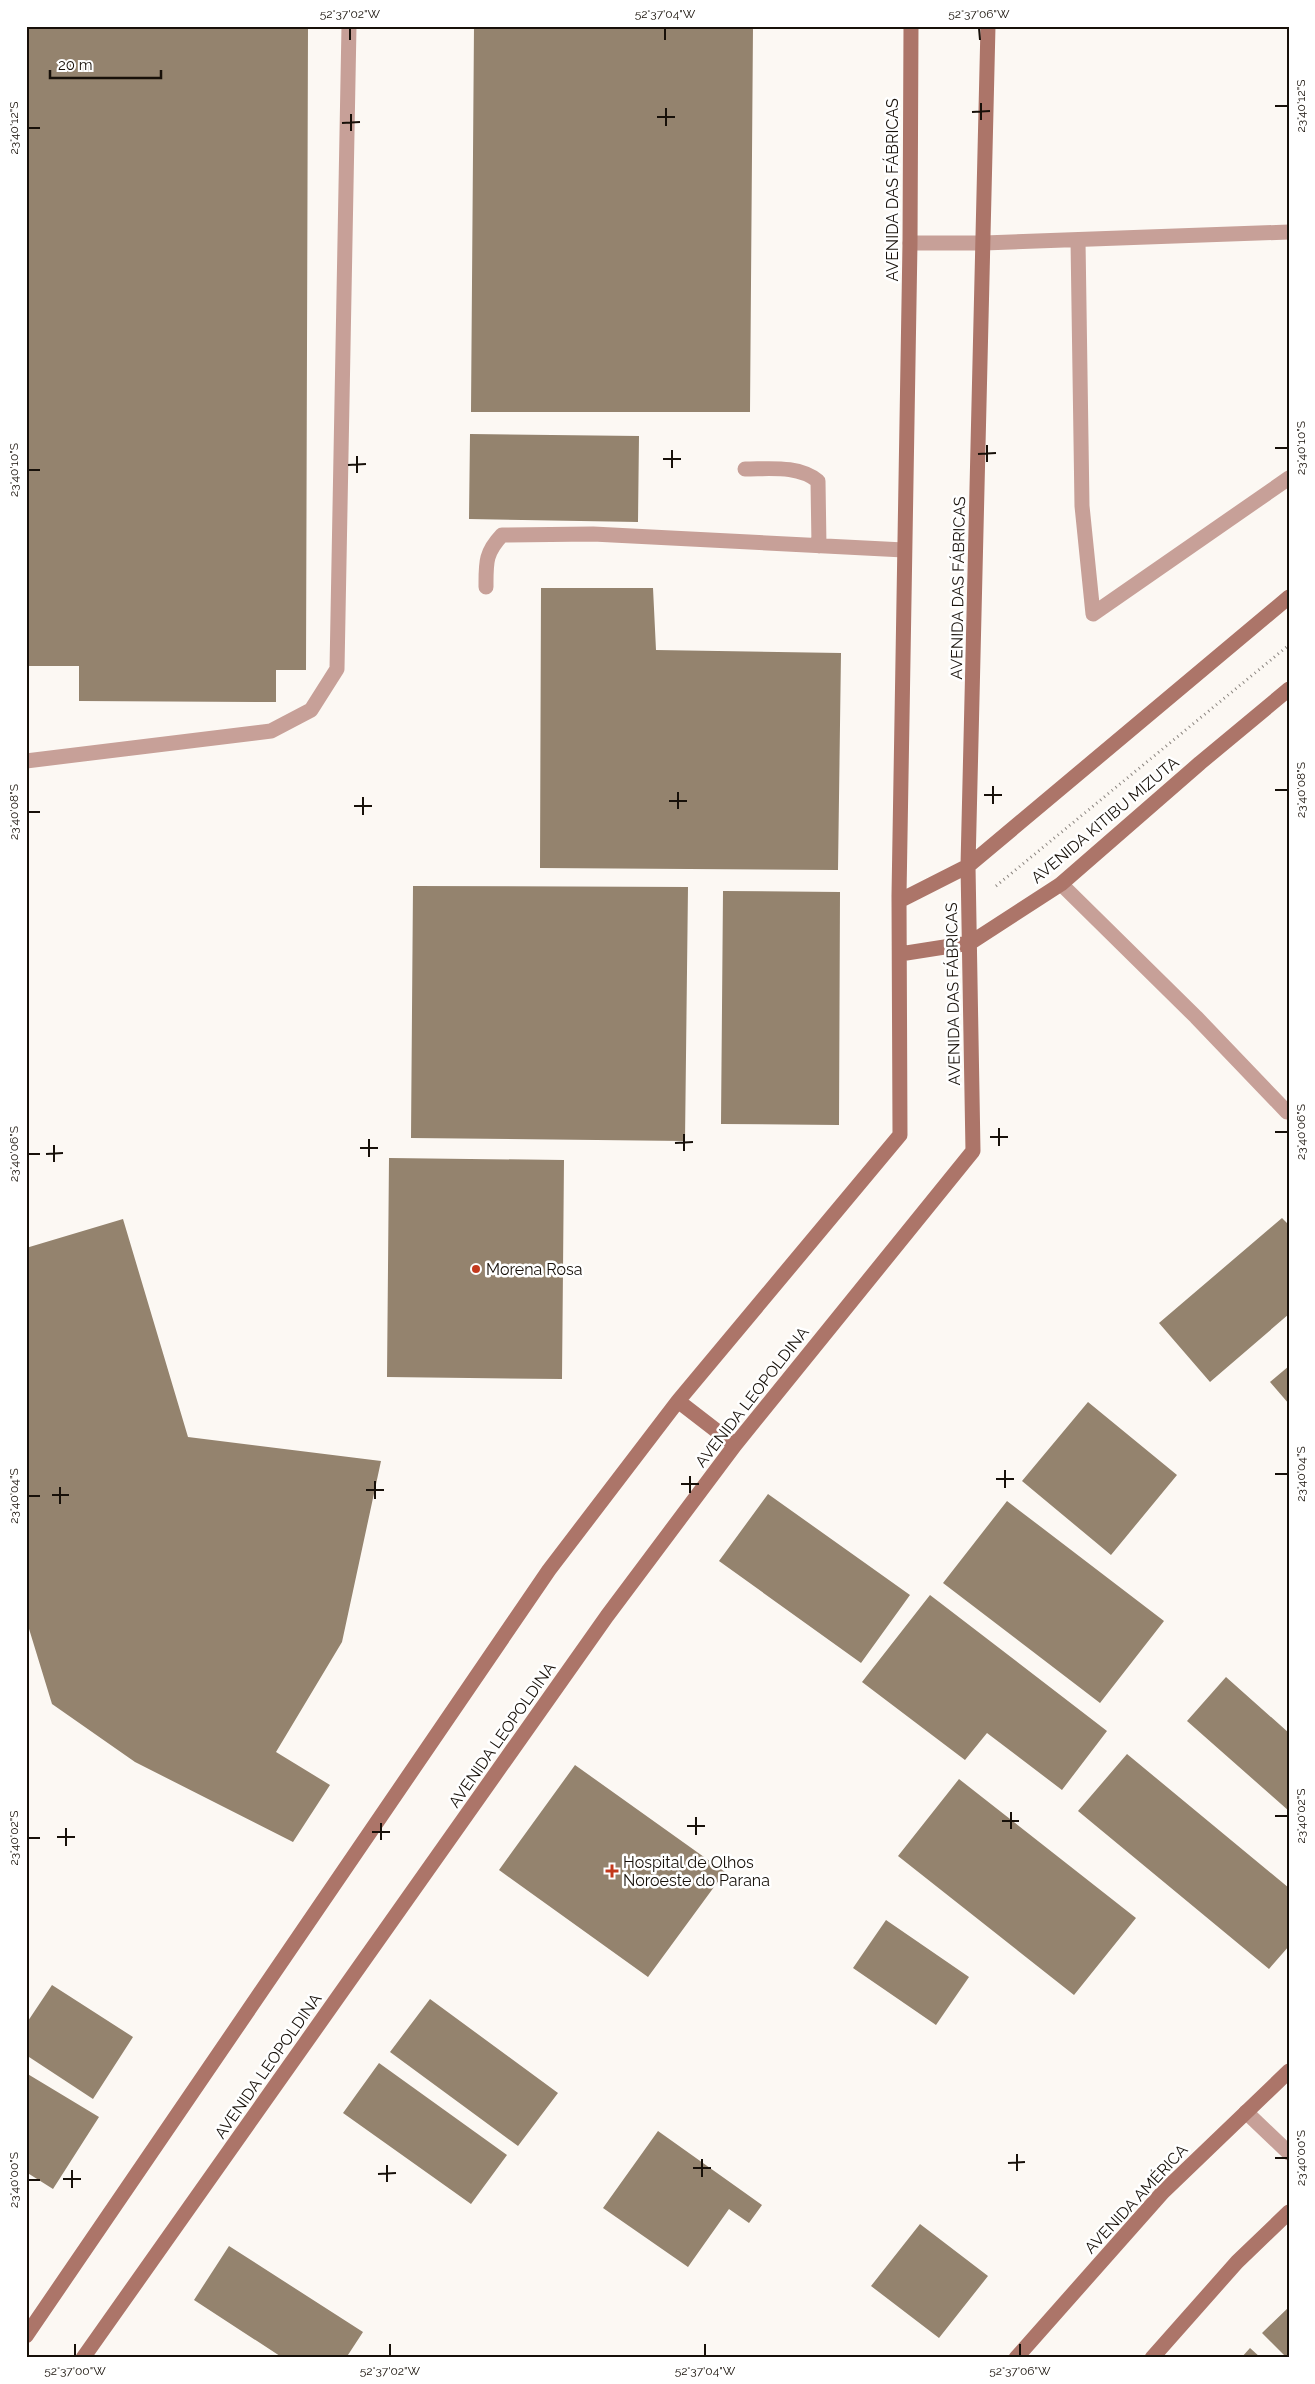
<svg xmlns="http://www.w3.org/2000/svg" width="1315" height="2384" viewBox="0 0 1315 2384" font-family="Raleway,sans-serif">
	<rect width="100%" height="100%" fill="#fcf8f3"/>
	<path fill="#94836e" d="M26,26h282l-2,644h-30v32l-197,-1v-35h-53z
		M474,26h279l-3,386h-279z
		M470,434l169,2 -1,86 -169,-3z
		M541,588h112l3,62 185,3 -3,217 -298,-2z
		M413,886l275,1 -3,254 -274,-3z
		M723,891l117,1 -1,233 -118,-1z
		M389,1158l175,2 -2,219 -175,-2z
		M1282,1218l7,7v89l-79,68 -51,-59z
		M123,1219l65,218 193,24 -39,181 -66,110 54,33 -37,57 -158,-80 -83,-58 -26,-85v-371z
		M1289,1366v38l-19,-22z
		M1088,1402l89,73 -66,80 -89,-74z
		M768,1494l142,101 -49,68 -142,-102z
		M1007,1501l157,120 -64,82 -157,-120z
		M930,1595l177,136 -45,59 -75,-57 -22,27 -103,-78z
		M1226,1677l63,56v78l-102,-90z
		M1127,1754l162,134v58l-20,23 -191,-158z
		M575,1765l150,107 -77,105 -149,-107z
		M959,1779l177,139 -62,77 -176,-139z
		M886,1920l83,57 -33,48 -83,-57z
		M52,1985l81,52 -40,62 -67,-44v-31z
		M430,1999l128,94 -40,53 -128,-94z
		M379,2063l128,92 -36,49 -128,-91z
		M26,2073l73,44 -46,72 -27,-17z
		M658,2131l104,74 -13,18 -20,-14 -41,58 -85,-59z
		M920,2224l68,52 -49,62 -68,-52z
		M229,2246l134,86 -17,26h-63l-89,-58z
		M1289,2307v51h-2l-25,-25z
		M1250,2348l11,10h-20z"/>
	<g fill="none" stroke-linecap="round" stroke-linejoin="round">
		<path stroke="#8c8680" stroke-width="3" stroke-dasharray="1 4" stroke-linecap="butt" d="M996,886l293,-241"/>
		<path stroke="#c7a098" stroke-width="15" d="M1078,240l4,266 11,108 196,-136
			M910,243h74l305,-11
			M745,469c25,0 53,-4 73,12l1,65
			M486,587c0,-24 -1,-34 16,-52l91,-1 311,16
			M26,761l245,-30 40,-21 26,-41 12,-643"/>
		<path stroke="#c7a098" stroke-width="15" d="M1061,884l135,133 91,95 2,-2
			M1246,2112l43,41"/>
		<path stroke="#ac7569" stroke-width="15" d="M899,901l69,-35 321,-269
			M900,954l70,-11 91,-59 139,-121 89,-74
			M678,1401l57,44
			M26,2336l523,-766 129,-169 222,-266 -1,-239 11,-653 1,-217
			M83,2358l524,-742 128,-171 238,-294 -5,-285 20,-840
			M1016,2358l147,-166 126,-121
			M1152,2358l85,-96 52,-50"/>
	</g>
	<path fill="none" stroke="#171009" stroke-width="2" d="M350,28v12M665,28v12M979,28l1,12M981,103v17M1275,106h13M666,108v18M972,112l18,-1M351,114v17M657,117h18M342,123l18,-1M28,128h12M987,445v17M1275,448h13M672,450v18M978,454l18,-1M357,456v17M663,459h18M348,465l18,-1M28,470h12M993,786v18M1275,790h13M678,792v17M984,795h18M363,797v18M669,801h18M354,806h18M28,812h12M999,1128v18M1275,1132h13M684,1134v17M990,1137h18M369,1139v18M675,1143l18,-1M54,1145v17M360,1148h18M28,1154h12M46,1154l17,-1M1005,1470v18M1275,1474h13M690,1476v17M996,1479h18M375,1481v18M681,1484h18M60,1487v17M366,1490h18M52,1495h17M28,1496h12M1011,1812v17M1275,1816h13M696,1817v18M1002,1821h17M381,1823v17M687,1826h18M66,1828v18M372,1832h18M57,1837h18M28,1838h12M1017,2154v17M1275,2158h13M702,2159v18M1008,2163l17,-1M387,2165v17M693,2168h18M72,2170v18M378,2174l18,-1M63,2179h18M28,2180h12M75,2344v12M390,2344v12M705,2344v12M1020,2344v12"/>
	<g fill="#c3391d" stroke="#fff" stroke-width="2">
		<circle cx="476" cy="1269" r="5"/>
		<path d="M609.5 1863.5h5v5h5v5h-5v5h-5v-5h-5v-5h5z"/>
	</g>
	<g text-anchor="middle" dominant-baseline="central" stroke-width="5" stroke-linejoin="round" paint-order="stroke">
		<g font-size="16" fill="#171009" stroke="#fff">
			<text transform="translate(892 190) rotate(-90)">AVENIDA DAS FÁBRICAS</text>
			<text transform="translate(958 588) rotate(-89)">AVENIDA DAS FÁBRICAS</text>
			<text transform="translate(1105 820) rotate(-40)">AVENIDA KITIBU MIZUTA</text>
			<text transform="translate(953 994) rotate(-91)">AVENIDA DAS FÁBRICAS</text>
			<text transform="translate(752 1397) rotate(-52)">AVENIDA LEOPOLDINA</text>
			<text transform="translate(502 1735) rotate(-55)">AVENIDA LEOPOLDINA</text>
			<text transform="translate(268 2066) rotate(-55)">AVENIDA LEOPOLDINA</text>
			<text transform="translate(1136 2199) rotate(-47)">AVENIDA AMÉRICA</text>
		</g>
		<g font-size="16" fill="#171009" stroke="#fff" text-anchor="start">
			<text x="486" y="1269">Morena Rosa</text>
			<text x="623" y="1862">Hospital de Olhos<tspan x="623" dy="18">Noroeste do Parana</tspan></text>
		</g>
	</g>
	<rect width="1315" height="2384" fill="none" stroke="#ffffff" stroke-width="55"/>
	<path d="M50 70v8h111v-8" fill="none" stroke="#171009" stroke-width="2.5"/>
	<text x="58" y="70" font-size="15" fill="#171009" stroke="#ffffff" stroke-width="4" paint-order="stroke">20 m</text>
	<rect x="28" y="28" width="1260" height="2328" fill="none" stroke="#171009" stroke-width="2"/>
	<g font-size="12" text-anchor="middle" fill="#171009">
		<text x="350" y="18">52°37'02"W</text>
		<text x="665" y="18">52°37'04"W</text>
		<text x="979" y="18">52°37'06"W</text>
		<text transform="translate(1301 106) rotate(-90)" y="4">23°40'12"S</text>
		<text transform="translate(14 128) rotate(-90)" y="4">23°40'12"S</text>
		<text transform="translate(1301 448) rotate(-90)" y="4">23°40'10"S</text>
		<text transform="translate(14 470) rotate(-90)" y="4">23°40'10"S</text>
		<text transform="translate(1301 790) rotate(-90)" y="4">23°40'08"S</text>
		<text transform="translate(14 812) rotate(-90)" y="4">23°40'08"S</text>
		<text transform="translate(1301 1132) rotate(-90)" y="4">23°40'06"S</text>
		<text transform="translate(14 1154) rotate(-90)" y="4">23°40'06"S</text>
		<text transform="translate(1301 1474) rotate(-90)" y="4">23°40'04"S</text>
		<text transform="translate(14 1496) rotate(-90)" y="4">23°40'04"S</text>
		<text transform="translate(1301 1816) rotate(-90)" y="4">23°40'02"S</text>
		<text transform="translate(14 1838) rotate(-90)" y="4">23°40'02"S</text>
		<text transform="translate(1301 2158) rotate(-90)" y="4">23°40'00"S</text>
		<text transform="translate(14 2180) rotate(-90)" y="4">23°40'00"S</text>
		<text x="75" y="2375">52°37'00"W</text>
		<text x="390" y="2375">52°37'02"W</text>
		<text x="705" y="2375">52°37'04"W</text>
		<text x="1020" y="2375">52°37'06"W</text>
	</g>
</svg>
